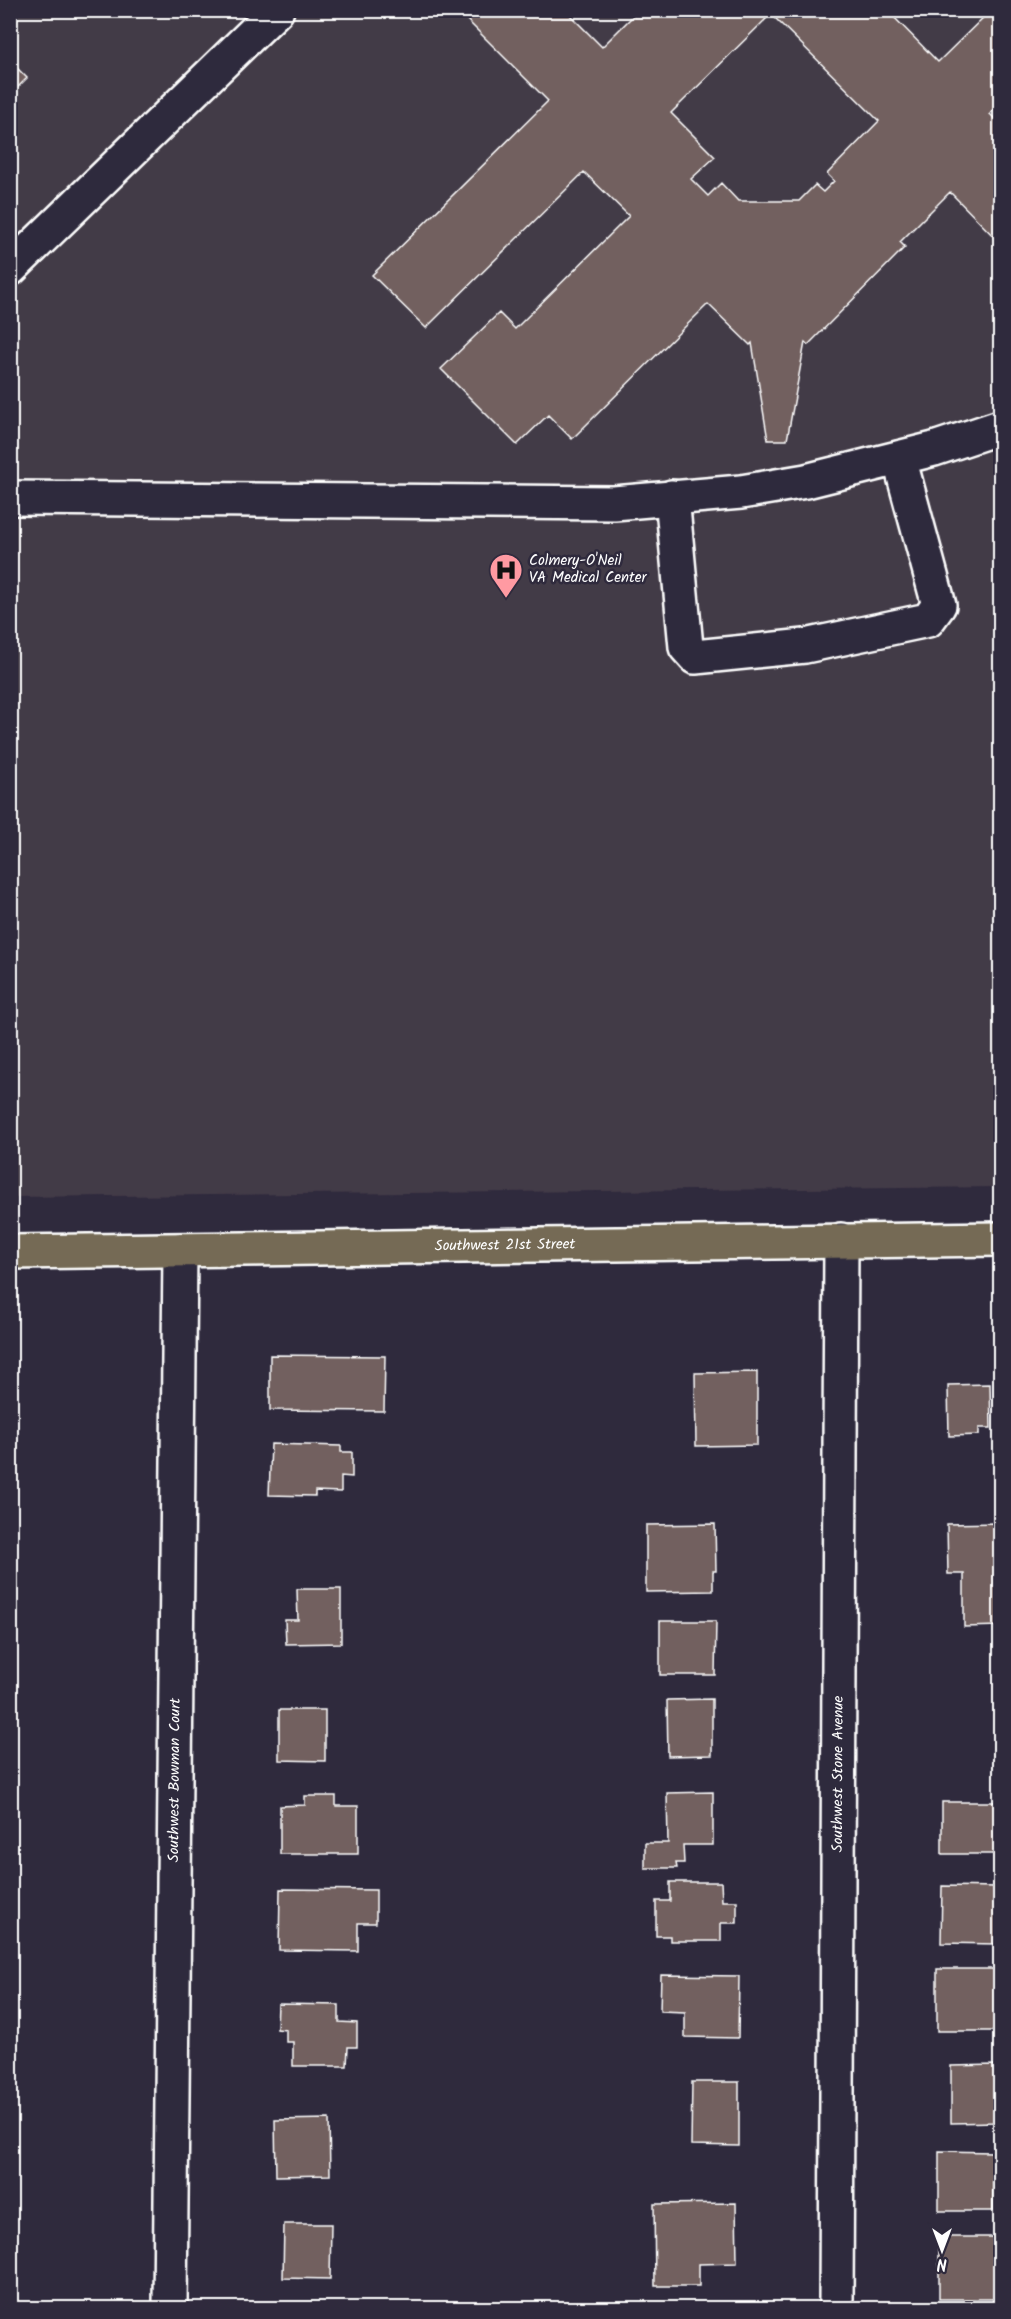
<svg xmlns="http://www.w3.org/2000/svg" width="1011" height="2319" viewBox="0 0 1011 2319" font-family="Kalam,sans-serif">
	<rect width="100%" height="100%" fill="#2f2a3d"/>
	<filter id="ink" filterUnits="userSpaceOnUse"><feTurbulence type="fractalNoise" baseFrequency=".0167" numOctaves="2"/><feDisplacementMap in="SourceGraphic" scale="12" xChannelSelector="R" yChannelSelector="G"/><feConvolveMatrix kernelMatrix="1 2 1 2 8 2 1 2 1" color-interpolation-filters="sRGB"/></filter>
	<g filter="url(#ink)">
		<path fill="#433a47" d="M10,11h990v1176l-989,10z"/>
		<path fill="#72605f" stroke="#fff" stroke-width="1.5" fill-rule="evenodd" d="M457,10h108l37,37 37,-37h248l51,52 53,-52h9v93l-10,11 10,10v119l-50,-51 -50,50 5,5 -97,98 -3,-3 -18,98h-19l-16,-97 -2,2 -42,-41 -136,135 -24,-24 -31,30 -76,-76 58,-56 16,16 114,-113 -45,-44 -158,156 -54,-53 176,-174zM771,14l108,107 -52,53 7,7 -11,11 -8,-7 -16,16h-61l-17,-18 -13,13 -17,-17 24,-22 -44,-44z
			M10,61l17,17 -17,17z
			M270,1355l115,1 -1,55 -114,-1z
			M757,1372v73l-61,1 -1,-73z
			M990,1384l1,44h-12v7l-30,1 -1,-51z
			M271,1444l70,2v6h11v25l-11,-1v16l-26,-1v5l-46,-1z
			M1000,1523v103l-36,1v-53h-16l-1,-50z
			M715,1524l1,47h-3v20l-67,1v-67z
			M297,1589h44v54l-55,1 -1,-24h13z
			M660,1621h56l-1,54h-55z
			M712,1699v56l-44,1 -1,-56z
			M279,1710h46v51l-46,-1z
			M713,1792v53h-30l1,18h-8l1,5h-32v-25h23l-1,-50z
			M305,1796h31v10h22v48h-78v-48l25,-1z
			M942,1802h58v52h-58z
			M670,1882h51l1,19h15v22h-16v18h-51v-5h-14v-35h14z
			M942,1886l55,1v57l-56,-1z
			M280,1889l96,1v33h-18v28l-79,-1z
			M937,1969h57v62h-57z
			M661,1975l78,1 -1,62 -53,-1v-25l-25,-1z
			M278,2004l61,1v17l18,1v24h-9l-1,19h-54v-24h-7v-12l-9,-1z
			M996,2065v12h4v26h-4v19l-45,1v-57z
			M692,2082h47v64l-48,-1z
			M329,2119l1,56 -54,1 -1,-56z
			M939,2151l54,1v59h-54z
			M736,2203l1,60 -38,1v22h-44l-1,-82z
			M284,2224h47l-1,55 -47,-1z
			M939,2237h55l1,62h-56z"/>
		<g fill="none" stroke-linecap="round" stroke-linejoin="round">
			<g stroke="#fff" stroke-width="38">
				<g id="minor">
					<path d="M10,269l267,-259"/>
					<path d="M672,497l14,150 9,10 110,-11 123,-26 11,-15 -40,-147"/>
					<path d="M10,498l604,5 127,-11 65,-11 128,-32 66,-22"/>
					<path id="s1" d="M170,2308l10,-1058"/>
					<path id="s2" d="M836,2308l5,-1068"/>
				</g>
			</g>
			<g stroke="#fff" stroke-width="38">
				<g id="major">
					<path id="s3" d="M10,1252l990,-13"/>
				</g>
			</g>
			<use href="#minor" stroke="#2f2a3d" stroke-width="33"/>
			<use href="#major" stroke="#746b55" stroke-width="33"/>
		</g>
	</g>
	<defs>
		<g id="hospital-pin" transform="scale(1.725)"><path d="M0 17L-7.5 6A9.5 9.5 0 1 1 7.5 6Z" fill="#ff9aa2" stroke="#2f2a3d"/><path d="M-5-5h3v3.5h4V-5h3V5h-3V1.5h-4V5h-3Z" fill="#111"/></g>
	</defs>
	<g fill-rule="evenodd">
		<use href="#hospital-pin" x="506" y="570"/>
	</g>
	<g text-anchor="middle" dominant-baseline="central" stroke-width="5" stroke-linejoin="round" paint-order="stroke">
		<g font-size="15" fill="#fff" stroke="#2f2a3d" text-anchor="start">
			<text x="529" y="561">Colmery-O'Neil<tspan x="529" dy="17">VA Medical Center</tspan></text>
		</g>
		<g font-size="15" fill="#fff" stroke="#2f2a3d">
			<text stroke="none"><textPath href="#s3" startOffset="495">Southwest 21st Street</textPath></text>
			<text stroke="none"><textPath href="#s2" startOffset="534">Southwest Stone Avenue</textPath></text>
			<text stroke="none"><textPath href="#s1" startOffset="528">Southwest Bowman Court</textPath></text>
		</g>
	</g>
	<rect width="1011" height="2319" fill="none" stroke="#2f2a3d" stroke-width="36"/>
	<rect x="18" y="18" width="975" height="2283" fill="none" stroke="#fff" stroke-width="2" filter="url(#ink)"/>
	<g transform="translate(942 2250) rotate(180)" stroke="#2f2a3d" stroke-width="4.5" paint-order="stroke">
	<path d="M0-4.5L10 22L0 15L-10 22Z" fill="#ffffff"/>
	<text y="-9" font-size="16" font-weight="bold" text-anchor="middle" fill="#ffffff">N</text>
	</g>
</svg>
